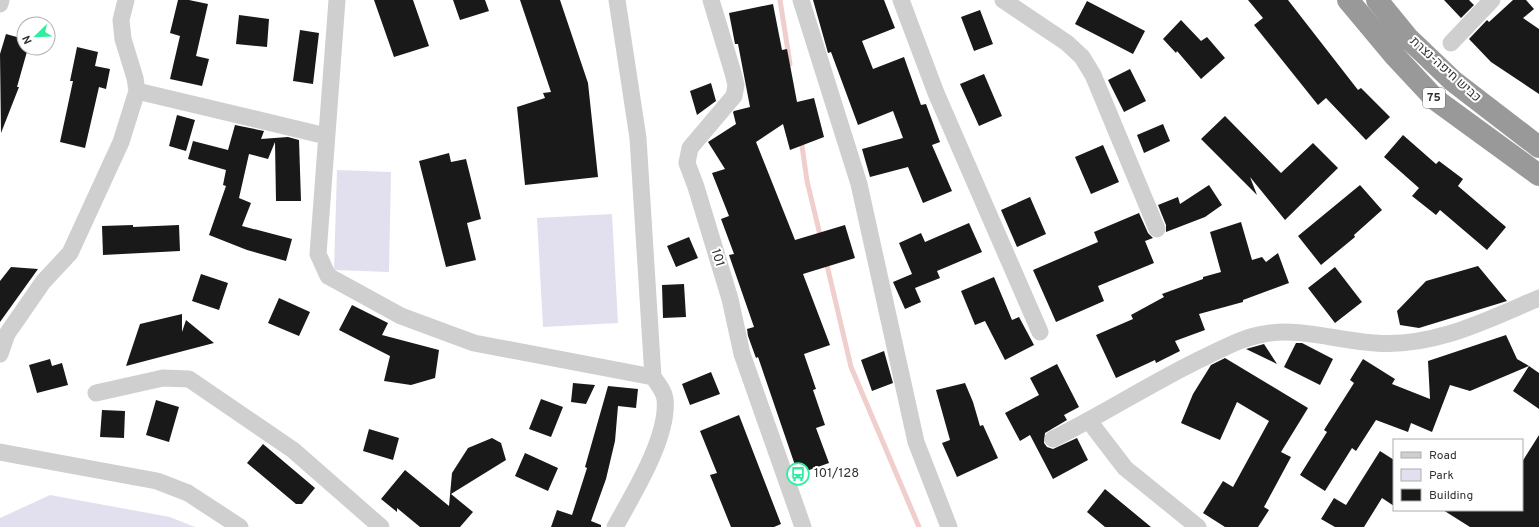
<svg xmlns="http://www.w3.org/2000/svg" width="1539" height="527" viewBox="0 0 1539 527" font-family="Overpass,Heebo,sans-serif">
	<rect width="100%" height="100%" fill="#fff"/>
	<path fill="#e2e0ef" d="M337,170l54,2 -2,100 -55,-2z
		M612,214l6,109 -75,4 -6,-109z
		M50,495l120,22 25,10h-195v-9z"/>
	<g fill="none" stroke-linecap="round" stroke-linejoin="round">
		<path stroke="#efcecc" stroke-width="5" d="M780,0l10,64
			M801,139l6,42 14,58
			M826,261l25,106 68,160"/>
	</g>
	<path fill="#191919" d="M178,0h11l19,4 -12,52 13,3 -7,27 -32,-7 10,-43 -10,-3z
		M374,0h39l16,46 -35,11z
		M453,0h32l4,11 -29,9z
		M520,0h40l28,83 10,94 -73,8 -8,-78 28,-9 -2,-5 8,-1z
		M813,0h71l11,28 -33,13 11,28 31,-12 17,48 5,-1 14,38 -8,3 20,46 -29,12 -15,-36 -38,10 -8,-28 41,-11 -10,-27 -35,14 -27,-73 -3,1z
		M1248,0h40l70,90 3,-2 29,29 -24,23 -40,-42 -8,7 -64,-80 9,-7z
		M1444,0h25l5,5 -13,13z
		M1513,0h13l8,9 -11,9 16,11v65l-48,-32 -22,-23 18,-19 2,2z
		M1087,1l58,30 -12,23 -58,-30z
		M773,4l9,46 5,-1 10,53 17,-4 10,39 -34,13 -7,-26 -27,18 39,98 50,-15 10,33 -52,16 27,71 -26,9 12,35 -3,1 12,35 -9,3 13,35 -31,11 -40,-117 -2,1 -8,-22 -1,-7 7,-2 -25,-72 5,-1 -13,-35 8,-3 -17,-43 13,-4 -17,-27 28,-18 -3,-12 1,-1 16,-4 -12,-63h-3l-6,-31z
		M980,10l13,34 -19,7 -13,-34z
		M239,15l30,4 -2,28 -31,-3z
		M1181,20l20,21 6,-4 18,21 -24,21 -24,-28 -1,2 -13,-14z
		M300,30l19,3 -6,51 -20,-3z
		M6,34l18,5v9h4l-11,39h2l-18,46 -1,-79z
		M77,47l21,5 -3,14 15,3 -4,20 -7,-2 -14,61 -25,-6 13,-61h-3z
		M1130,69l16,32 -22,11 -16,-32z
		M984,74l18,42 -23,10 -19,-42z
		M711,83l5,18 -19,14 -7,-24z
		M177,115l18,5 -9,31 -17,-5z
		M1225,116l56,57 32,-30 25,25 -53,52 -35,-43 7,18 -56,-56z
		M1163,124l7,17 -26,12 -7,-18z
		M235,125l29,6 -3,8 27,-2 11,3 2,61h-25l-1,-59 -7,17 -19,-5 -10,44 12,5 -9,23 50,13 -6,22 -39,-11 -38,-15 17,-49 -3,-1 3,-15 -38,-11 5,-18 35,9z
		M1403,135l33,29 3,-3 24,18 -5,7 48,41 -19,23 -47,-40 -4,5 -24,-19 7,-8 -35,-31z
		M1103,145l16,37 -28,12 -16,-37z
		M449,153l2,9 15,-3 15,60 -14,4 9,37 -30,7 -27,-106z
		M1209,185l13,20 -17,12 -39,15v-7l-8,-20 20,-8 2,7z
		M1360,185l22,25 -28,25 1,2 -34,28 -23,-29z
		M1030,197l16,37 -29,13 -16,-37z
		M1139,213l9,20 5,5 -8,3 9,22 -56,23 6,15 -48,21 -23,-52 65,-28 -4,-10z
		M1241,222l11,38 10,-3 4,5 12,-9 11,30 -46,17v2l-44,12 6,16 -30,11 5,10 -24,12 -1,-3 -39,18 -20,-43 37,-16 -2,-4 33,-18 -2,-3 41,-15v-2l18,-5 -11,-40z
		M969,223l13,29 -45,19 3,7 -25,10 6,14 -16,7 -12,-27 19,-8 -13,-31 22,-10 4,9z
		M133,225v2l46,-2 1,26 -77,4 -1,-29z
		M689,237l9,21 -22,9 -9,-21z
		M1478,266l29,35 -88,27 -19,-3 -3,-14 29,-30z
		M11,267l27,2 -38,53v-41z
		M1335,267l27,35 -27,21 -27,-35z
		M201,274l27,9 -9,27 -27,-9z
		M994,277l18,43 7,-3 15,28 -29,15 -20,-39 -10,4 -14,-34z
		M684,284l2,33 -23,1 -1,-33z
		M279,298l31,14 -11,24 -31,-13z
		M352,305l36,18 -6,12 57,15 -4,28 -24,7 -27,-4 6,-25 -51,-26z
		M182,314v18l4,-12 28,23 -88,23 14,-42z
		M1506,335l11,24 12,7 -59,25 -20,-6 -18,47 -21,-9 -3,9 -32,-12 -20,31 -4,-3 -27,43 -25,-16 27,-43 -3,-2 30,-47 -4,-3 13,-21 32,20 -3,5 38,15 -2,-38z
		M1296,343h6l31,16 -13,26 -36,-18z
		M1264,344l13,20 -31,-15z
		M884,351l9,32 -21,8 -11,-31z
		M1225,358l83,50 -27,44 10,5 -27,50 5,3 -11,17h-33l-22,-14 20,-32 10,6 36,-66 -32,-19 -17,38 -39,-17 12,-29 18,-29z
		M50,359l2,7 10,-3 6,22 -31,8 -8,-28z
		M1057,364l22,43 -15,8 3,5 -22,13 -1,10 3,4 6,2 24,-11 11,22 -35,19 -23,-44 -10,6 -15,-28 34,-18 -9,-17z
		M1529,366l10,7v36l-26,-18z
		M711,372l9,22 -30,11 -8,-21z
		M573,383l22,2 -9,19 -15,-2z
		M965,383l8,19 7,24 3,-1 15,33 -41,19 -15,-34 8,-3 -14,-50z
		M608,386l30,3 -2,19 -18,-2 -3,35 -9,38 -15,42 10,4v2h-50l6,-17 15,5 15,-47 -2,-1z
		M541,399l22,8 -12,30 -22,-8z
		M156,400l23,7 -10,35 -23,-7z
		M102,410l23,1 -1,27 -24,-1z
		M739,415l42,109 -7,3h-43l-21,-52 7,-2 -17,-42z
		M369,429l30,9 -6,22 -30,-9z
		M1539,435v92h-69l-27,-17h79v-48z
		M492,438l9,5 5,17 -55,34 22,18 -13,15h-40l-23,-19v4l-16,-13 24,-29 44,36 3,-33 16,-25z
		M263,444l52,44 -13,16h-6l-49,-41z
		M1380,451l14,9v46l-12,-8 -18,29h-29l-14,-8 13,-21 12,7z
		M525,453l33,15 -10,23 -33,-15z
		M1105,489l46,38h-46l-18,-15z"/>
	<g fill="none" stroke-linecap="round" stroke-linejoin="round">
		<path stroke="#cfcfcf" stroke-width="17" d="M337,0l-19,254 10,22 73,40 73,27 179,34
			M711,0l22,73 3,12 -2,11 -44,52 -3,15 9,24 34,112 12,55 61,173
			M801,0l58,184 57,258 33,85
			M901,0l35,93 104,239
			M1003,0l64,43 15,14 11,18 64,154
			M0,4l1,-4
			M1451,43l41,-43
			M137,91l189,45
			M0,354l7,-20 36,-52 27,-29 51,-111 16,-51 -2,-13 -12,-39 -2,-19 5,-20
			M96,393l67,-15 26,1 104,71 88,77
			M1089,421l36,47 73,59
			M1053,439c53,-26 101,-58 154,-83 19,-9 37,-19 57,-22 36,-7 74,7 111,9 58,5 112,-23 164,-45
			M0,452l157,29 31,12 52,34
			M615,527c18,-33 54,-90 50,-128 -1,-8 -7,-15 -12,-22l-15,-239 -21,-138"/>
		<path stroke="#999" stroke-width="22" d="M1348,0l46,55 42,45 103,75
			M1377,0l31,38 45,43 86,66"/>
	</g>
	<defs>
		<g id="bus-ring" transform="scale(1.15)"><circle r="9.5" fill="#fff" stroke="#30eda0" stroke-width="1.5"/><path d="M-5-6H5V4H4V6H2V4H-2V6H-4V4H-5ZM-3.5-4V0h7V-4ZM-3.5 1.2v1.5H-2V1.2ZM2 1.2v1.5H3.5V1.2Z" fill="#30eda0"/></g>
	</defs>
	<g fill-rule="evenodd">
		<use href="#bus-ring" x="798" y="474"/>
	</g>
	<g text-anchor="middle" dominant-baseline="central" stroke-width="4" stroke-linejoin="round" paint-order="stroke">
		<rect fill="#fff" stroke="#707070" stroke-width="1" x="1423" y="88" width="22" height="20" rx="3"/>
		<g font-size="12" font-weight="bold" fill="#323232">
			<text x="1434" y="98">75</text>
		</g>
		<g font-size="13" fill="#323232" stroke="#fff">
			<text transform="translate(1445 70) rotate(42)">כביש חיפה-נצרת</text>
			<text transform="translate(717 258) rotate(73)">101</text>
		</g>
		<g font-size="13" fill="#323232" stroke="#fff" text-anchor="start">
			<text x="814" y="474">101/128</text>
		</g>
	</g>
	<rect x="1393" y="439" width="130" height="72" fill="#ffffff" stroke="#adadad"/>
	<rect x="1401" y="452" width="20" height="6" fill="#cfcfcf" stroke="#adadad"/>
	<text x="1429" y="459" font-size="12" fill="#323232">Road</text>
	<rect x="1401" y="469" width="20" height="12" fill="#e2e0ef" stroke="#adadad"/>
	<text x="1429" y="479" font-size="12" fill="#323232">Park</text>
	<rect x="1401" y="489" width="20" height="12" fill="#191919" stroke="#adadad"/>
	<text x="1429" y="499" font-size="12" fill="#323232">Building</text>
	<g transform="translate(36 36) rotate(247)"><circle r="19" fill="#ffffff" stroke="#adadad"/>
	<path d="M0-3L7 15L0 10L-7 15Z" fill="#30eda0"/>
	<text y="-6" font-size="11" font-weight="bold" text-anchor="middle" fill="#323232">N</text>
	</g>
</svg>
